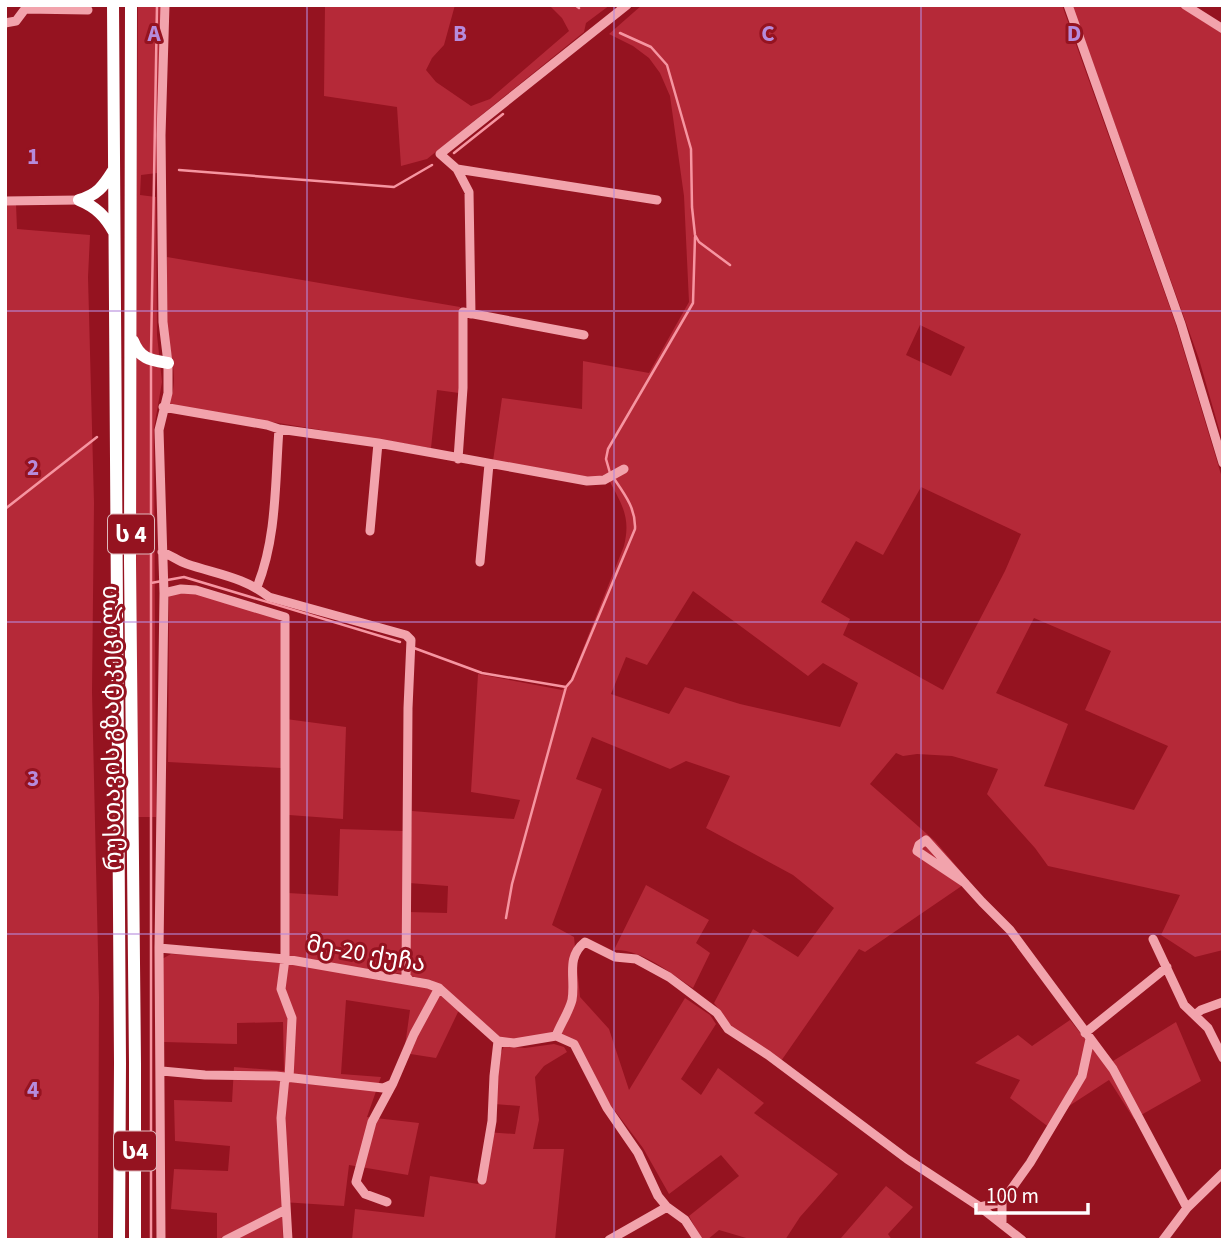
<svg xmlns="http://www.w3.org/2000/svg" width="1228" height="1245" viewBox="0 0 1228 1245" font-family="'Source Sans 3','Noto Sans Georgian',sans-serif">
	<rect width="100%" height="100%" fill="#951320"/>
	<path fill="#b52938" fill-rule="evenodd" d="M138,5h24l-5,168 -16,2 -1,20 16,2 1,138 5,47 -8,46 2,389h-18l-4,-245z
		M325,5h130l-11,40 -12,13 -6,12 10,12 35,24 19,-7 79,-68 -7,-13 -13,-13h61l-24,18 -2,9 -157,127 -26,7 -4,-59 -73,-11z
		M642,5h420l113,317 48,159v469l-28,7 -34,-22 19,-40 -132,-29 -13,-18 -48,-54 11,-25 -46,-13 -35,-2 -14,2 -7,-3 -26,31 65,57 34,40 -104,71 -6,-3 -78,112 -49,-34 -18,-24 39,-74 45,28 36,-49 -41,-33 -87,-47 24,-52 -44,-15 -16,8 -78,-32 -16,42 26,10 -50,136 22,12 6,60 29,32 20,61 56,-92 25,17 6,9 -35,55 20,16 17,-27 46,35 -10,10 84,61 -38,43 -15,23h-32l-34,-10 -12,10h-5l-13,-24 50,-40 -18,-21 -52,39 -26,-46 -34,-45 -44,-67 -46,4 -20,-1 -56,-52 -12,-7 -22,-4 -1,-64 39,1 1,-27 -39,-3 3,-72 102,8 6,-19 -49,-8 7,-118 84,16 9,-11 53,-133c8,-32 -5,-45 -18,-72 -15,9 -91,-9 -113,-13l9,-63 80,11 1,-48 66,12 40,-71 -5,-106 -14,-100 -10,-23 -11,-15 -16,-12 -24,-12zM920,325l45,22 -14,29 -45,-21zM921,487l100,47 -16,37 -62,119 -100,-55 7,-16 -29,-17 35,-61 27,14zM693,591l115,85 15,-13 35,20 -18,44 -100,-23 -55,-17 -16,27 -58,-20 15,-37 21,8zM1034,618l77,33 -26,59 83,36 -34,64 -90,-24 24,-62 -72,-31z
		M1072,5h106l45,29v409l-24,-84z
		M5,204h11l1,25 73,6 -2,42 6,226 -2,189 7,305 -1,243h-93z
		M167,257l293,50 -1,86 -22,-3 -6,58 -263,-43c13,-25 1,-54 -2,-81 -2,-22 1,-45 1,-67z
		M192,592l84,24 7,8 -2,144 -113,-6 1,-167z
		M286,719l60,8 -3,92 -54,-4z
		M340,829l64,2 -1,143 -115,-16v-65l50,3z
		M646,885l63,35 -13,23 14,10 -17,35c-23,-15 -51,-39 -79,-38z
		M171,954l118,7 108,19 41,11 21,19 -23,48 -32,-5 6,-43 -64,-10 -5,74 40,3 -14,40 52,6 -11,52 -59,-10 -5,41 -62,-4 1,38h-70l4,-2v-25l-46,-4 3,-40 54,2 2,-25 -55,-5 -1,-41 58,2 2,-35 50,4 -1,-49 -46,1v21l-73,-2 -2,-83z
		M1070,1020l15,19 11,1 17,21 63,-39 25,59 -67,38 -25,-39 -40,26 -15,25 -44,-33 10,-18 -45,-17 43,-28 14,11z
		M554,1044l10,3 3,5 -23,14 -9,11 4,43 -6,29h31l-9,91h-203l3,-31 69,8 6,-41 48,8 8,-52 29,2 5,-28 -26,-2 6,-49 4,-9 21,2z
		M886,1186l27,21 -25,27 4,6 -51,-2z"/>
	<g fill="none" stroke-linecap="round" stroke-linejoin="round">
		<path stroke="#f695a1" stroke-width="2.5" d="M575,5l4,3
			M620,33l31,14 16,18 24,84 1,58 3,28 4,7 31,23
			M454,153l49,-39
			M179,170l215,17 38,-22
			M151,354l6,-349
			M610,473l-4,-14 2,-10 85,-146 2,-66
			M5,509l92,-72
			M151,583l33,-6 216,65
			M414,648l68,25 84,14 -54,197 -6,34
			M566,687l6,-7 63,-151c1,-19 -9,-33 -20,-49
			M151,1240v-875"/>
		<path stroke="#f2a3ac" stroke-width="9" d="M1068,5l113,319 42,139
			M1185,5l38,24
			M5,23l11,-2 9,-12 63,1
			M457,169l200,31
			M5,201l74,-1
			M471,314l-2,-122 -12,-23 -17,-15 187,-149
			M163,407l104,18 12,4 99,14 209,38 17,-1 20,-11
			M458,459l5,-71v-76l121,23
			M370,531l8,-88
			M162,552c9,3 16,9 25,12 29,10 57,13 82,33l137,38 5,5 -3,68 -2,268 4,5
			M480,562l9,-98
			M257,587c20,-49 18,-105 22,-158
			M164,593l17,-4 15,1 89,27v342l-4,30 11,29 -3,60
			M965,883l-48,-32 2,-6 7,-5 56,62 28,28 103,139 74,139
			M1153,939l31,66 24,23 15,30
			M159,948l126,11 143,25 11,4 59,53 16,2 42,-7 18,8 33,64 31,45 20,43 9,11 18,13 13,20
			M1195,1015l6,-5 22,-8
			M1085,1033l82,-66
			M556,1036c4,-11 13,-24 16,-36 4,-22 -7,-42 13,-58l30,15 21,2 33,18 48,36 11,16 40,26 139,104 73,48 42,33
			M162,1071l43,4 71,1 107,12 9,-4
			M285,1077l-4,41 7,122
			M482,1180l10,-59 2,-45 4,-35
			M387,1202l-22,-8 -9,-12 16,-60 21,-39 21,-49 25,-46
			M980,1207l22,-5
			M1002,1224v-22l28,-39 52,-87 8,-37
			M161,1240l-2,-292 5,-355 -5,-163 9,-37v-30l-5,-41 -2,-187 4,-130
			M226,1240l59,-30
			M609,1240l58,-33
			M1163,1240l24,-32 36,-35"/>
		<path stroke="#fff" stroke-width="12" d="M113,5l7,1058 -1,177
			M131,5l-1,556 5,502v177
			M113,171c-10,16 -16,24 -34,29 17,7 26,16 35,32
			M133,341c7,18 17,19 35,22"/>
	</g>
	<path fill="none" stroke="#b68bdc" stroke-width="2" stroke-opacity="0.55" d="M307,5v1235M614,5v1235M921,5v1235M5,311h1218M5,622h1218M5,934h1218"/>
	<g text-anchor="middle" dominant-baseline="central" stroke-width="6" stroke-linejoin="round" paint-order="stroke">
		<g fill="#951320" stroke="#dfb8bc" stroke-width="2">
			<rect x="108" y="514.5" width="46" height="39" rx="5"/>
			<rect x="114" y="1131.5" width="42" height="39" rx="5"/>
		</g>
		<g font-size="23" font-weight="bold" fill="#fff">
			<text x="131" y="534">ს 4</text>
			<text x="135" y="1151">ს4</text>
		</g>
		<g font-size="24" fill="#fff" stroke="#951320">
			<text transform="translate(111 728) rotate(-91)">რუსთავის გზატკეცილი</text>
			<text transform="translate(366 954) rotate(10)">მე-20 ქუჩა</text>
		</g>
	</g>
	<g font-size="23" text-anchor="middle" font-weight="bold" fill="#b68bdc" stroke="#951320" stroke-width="6" stroke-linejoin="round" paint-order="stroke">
		<text x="154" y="41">A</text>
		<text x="460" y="41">B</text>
		<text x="768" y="41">C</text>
		<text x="1074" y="41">D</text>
		<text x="33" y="164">1</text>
		<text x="33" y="475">2</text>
		<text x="33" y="786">3</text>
		<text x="33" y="1097">4</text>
	</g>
	<rect width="1228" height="1245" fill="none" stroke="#ffffff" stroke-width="14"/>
	<path d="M976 1203v10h112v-10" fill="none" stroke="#ffffff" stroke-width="3.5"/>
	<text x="986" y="1203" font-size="21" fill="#ffffff" stroke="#951320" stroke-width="5" paint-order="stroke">100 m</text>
</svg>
